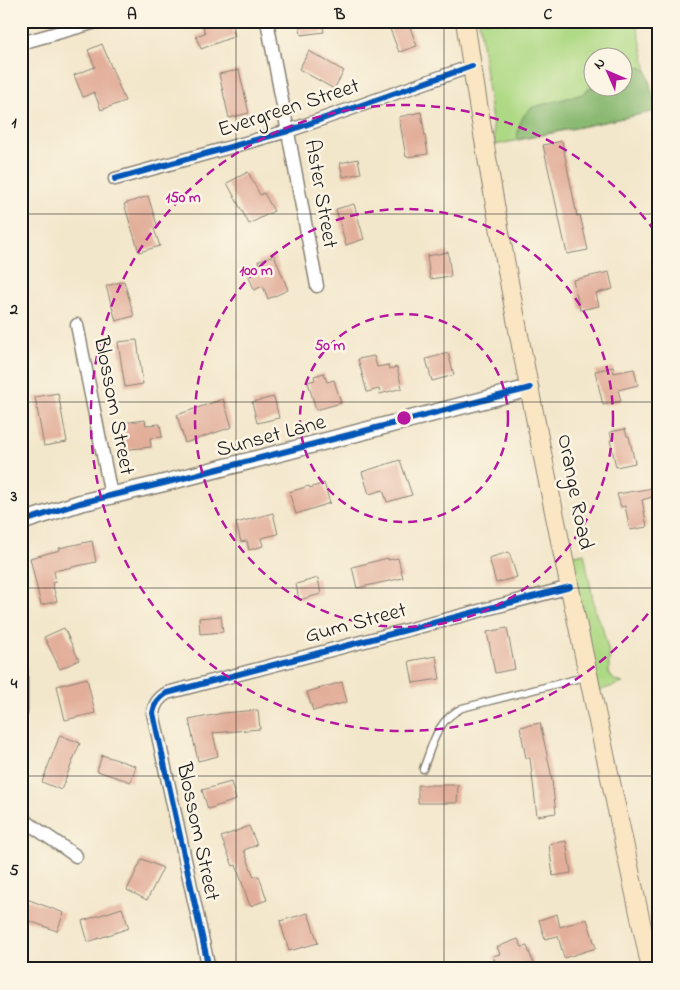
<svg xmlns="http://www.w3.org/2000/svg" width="680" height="990" viewBox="0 0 680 990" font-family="'Indie Flower',sans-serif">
	<rect width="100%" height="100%" fill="#fcf5e5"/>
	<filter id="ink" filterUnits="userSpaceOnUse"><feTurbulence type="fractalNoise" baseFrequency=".02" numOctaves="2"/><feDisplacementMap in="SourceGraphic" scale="10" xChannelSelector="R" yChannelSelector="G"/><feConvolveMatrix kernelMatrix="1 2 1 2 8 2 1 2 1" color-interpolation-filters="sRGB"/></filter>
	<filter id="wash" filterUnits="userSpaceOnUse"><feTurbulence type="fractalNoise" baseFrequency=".0096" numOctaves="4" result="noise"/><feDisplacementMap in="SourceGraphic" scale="20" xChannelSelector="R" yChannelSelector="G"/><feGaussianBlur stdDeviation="1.12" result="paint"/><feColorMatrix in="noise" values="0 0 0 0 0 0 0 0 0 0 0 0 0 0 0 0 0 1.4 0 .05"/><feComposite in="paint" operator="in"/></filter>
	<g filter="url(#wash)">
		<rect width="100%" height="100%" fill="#f3e7cb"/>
		<path fill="#aed984" stroke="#657a50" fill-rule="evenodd" d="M479,21h157l20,90 -161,34zM592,58h30v30h-30z
			M584,553l12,62 6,11 7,27v20l5,7 9,3 -25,8 -28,-135z"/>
		<path fill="#8ab972" stroke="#536a47" d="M635,67h6l6,4 9,40 -139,29c1,-13 4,-26 16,-33l50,-13 9,-8v2h30l1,-18z"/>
		<g id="blocks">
			<path fill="#e2ae9a" d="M217,21h13l5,15 -34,13 -5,-13 9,-3 -2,-6z
				M299,21h23l2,11 -23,3z
				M408,22l9,24 -18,6 -9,-23z
				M102,44l23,57 -24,9 -7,-18 -11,5 -9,-22 21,-8 -7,-17z
				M309,51l35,20 -10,18 -35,-20z
				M239,70l10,43 -20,5 -10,-44z
				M421,112l7,42 -22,3 -7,-40z
				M562,141l15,75 3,-1 8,35 -21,4 -24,-109z
				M358,159l3,14 -18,4 -3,-14z
				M248,172l12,23 4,-2 10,18 -25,13 -22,-41z
				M148,196l10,32 -4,1 6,17 -21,6 -15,-48z
				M354,204l10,35 -18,6 -10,-36z
				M448,252l3,24 -21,3 -3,-23z
				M274,255l14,35 -20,9 -5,-13 -9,4 -7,-19 13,-5 -2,-5z
				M609,272l4,17 -17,4 3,13 -19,4 -7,-30z
				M124,281l10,35 -18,5 -10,-35z
				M137,340l6,44 -18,3 -7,-45z
				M448,353l6,22 -22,6 -6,-22z
				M374,356l3,11 11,-2 1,4 8,-2 5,21 -22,6 -1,-5 -12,3 -9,-33z
				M613,367l1,6 20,-4 4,16 -20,5 3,11 -18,4 -8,-34z
				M324,373l3,9 7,-2 7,23 -25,7 -8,-28 7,-2 -1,-4z
				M58,393l9,49 -23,4 -9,-49z
				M274,397l5,21 -22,5 -5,-21z
				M223,399l9,28 -47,16 -8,-28z
				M145,420l1,5 14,-1 2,13 -12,1 1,9 -30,3 -2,-11 5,-1 -2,-15z
				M625,429l2,7h2l6,27 -19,4 -6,-27h2l-2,-8z
				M400,460l12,35 -25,7 -4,-12 -14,4 -7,-22z
				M324,483l6,20 -34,11 -7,-22 20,-6 1,2z
				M659,487v8l-17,5 5,27 -17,3 -5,-24 -4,1 -4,-13z
				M273,513l5,21 -17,4 2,8 -14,4 -2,-9 -6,1 -5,-19z
				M92,541l4,21 -42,9 2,11 -4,1 5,18 -16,4 -11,-47 30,-8 -1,-2z
				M509,552l8,25 -21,6 -7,-25z
				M388,558v2l10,-2 5,20 -46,10 -5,-21z
				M318,578l3,16 -22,6 -3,-16z
				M221,616l2,16 -23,2 -1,-16z
				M64,628l15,32 -19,9 -16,-32z
				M507,628l8,41 -20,4 -8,-41z
				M436,656l4,23 -27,4 -4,-22z
				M87,678l8,35 -30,7 -8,-34z
				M342,682l5,20 -34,9 -6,-19z
				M258,710l2,19 -47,4 5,23 -20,5 -9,-41 34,-7z
				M540,723l11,50 5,40 -19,3 -7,-58h-4l-6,-31z
				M60,735l20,8 -19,47 -19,-8z
				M102,755l34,11 -5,16 -34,-11z
				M231,782l5,18 -28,9 -6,-19z
				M418,785h40l-1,18h-39z
				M249,826l8,19 -13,5 10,27 5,-1 8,24 -17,6 -14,-41 -3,1 -12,-29z
				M566,841l5,32 -18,3 -4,-32z
				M142,859l21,9 -16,32 -20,-10z
				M24,898l40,15 -7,18 -36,-13v-12z
				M122,908l7,20 -41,14 -6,-21z
				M308,913l10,30 -29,8 -9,-30z
				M557,914l3,13 27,-8 9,29 -32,10 -6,-22 -13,3 -6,-19z
				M518,939l4,8 5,-1 7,19 -11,4h-25l-5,-13 7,-2 -3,-7z"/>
		</g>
	</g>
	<g filter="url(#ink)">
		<use href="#blocks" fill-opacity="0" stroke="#888274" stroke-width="1"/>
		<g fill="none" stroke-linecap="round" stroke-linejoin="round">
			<g stroke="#888274" stroke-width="9">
				<path id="service" d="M423,769c10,-25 13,-48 39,-61l126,-32"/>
			</g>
			<g stroke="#888274" stroke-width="15">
				<path id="minor" d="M267,21l50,265
					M21,43l79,-22
					M115,179l173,-48 184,-65
					M77,325l34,170
					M21,667v46
					M21,818l55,38
					M209,969l-56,-256c2,-10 6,-15 14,-20l403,-106"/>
			</g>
			<g stroke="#888274" stroke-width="19">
				<path id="tertiary" d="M21,522l59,-19 84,-20 366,-95"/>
			</g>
			<g stroke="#888274" stroke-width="20">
				<path id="secondary" d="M465,21c48,319 119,633 186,948"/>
			</g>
			<use href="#service" stroke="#fff" stroke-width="6"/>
			<use href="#minor" stroke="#fff" stroke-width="12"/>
			<use href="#tertiary" stroke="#fff" stroke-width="16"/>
			<use href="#secondary" stroke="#fbe6c4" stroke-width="18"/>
			<g stroke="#fcf5e5" stroke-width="9">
				<path id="cycleway" d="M115,179l173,-48 184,-65
					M21,522l59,-19 84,-20 366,-95
					M209,969l-56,-256c2,-10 6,-15 14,-20l403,-106"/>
			</g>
			<use href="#cycleway" stroke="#0057b8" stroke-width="6"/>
		</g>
	</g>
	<path fill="none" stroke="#1c1c1c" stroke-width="1" stroke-opacity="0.55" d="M236,21v948M444,21v948M21,214h638M21,402h638M21,588h638M21,776h638"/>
	<g fill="none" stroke="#b5179e" stroke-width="2.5" stroke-dasharray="9 6">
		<circle cx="404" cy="418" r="104"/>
		<circle cx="404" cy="418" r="209"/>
		<path d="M657 602A313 313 0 1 1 657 234"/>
	</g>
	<g text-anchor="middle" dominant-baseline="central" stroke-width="5" stroke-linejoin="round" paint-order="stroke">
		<g font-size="22" fill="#1c1c1c" stroke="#fcf5e5">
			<text transform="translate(289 109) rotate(-18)">Evergreen Street</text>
			<text transform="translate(320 194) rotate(80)">Aster Street</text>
			<text transform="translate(113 406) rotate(79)">Blossom Street</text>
			<text transform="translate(271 437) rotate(-15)">Sunset Lane</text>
			<text transform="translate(574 492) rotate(79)">Orange Road</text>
			<text transform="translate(356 624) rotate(-15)">Gum Street</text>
			<text transform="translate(197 832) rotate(78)">Blossom Street</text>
		</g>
	</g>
	<circle cx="404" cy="418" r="8" fill="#b5179e" stroke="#fcf5e5" stroke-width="2.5"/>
	<g font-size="15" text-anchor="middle" font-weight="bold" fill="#b5179e" stroke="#fcf5e5" stroke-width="5" stroke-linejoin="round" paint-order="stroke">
		<text x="183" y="202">150 m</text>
		<text x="256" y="275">100 m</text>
		<text x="330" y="350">50 m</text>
	</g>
	<rect width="680" height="990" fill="none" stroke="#fcf5e5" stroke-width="55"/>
	<g transform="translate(608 72) rotate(315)"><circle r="24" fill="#fcf5e5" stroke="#a29e95"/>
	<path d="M0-4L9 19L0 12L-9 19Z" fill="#b5179e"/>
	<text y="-8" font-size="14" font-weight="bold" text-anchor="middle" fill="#1c1c1c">N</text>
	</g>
	<rect x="28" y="28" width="624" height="934" fill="none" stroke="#1c1c1c" stroke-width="2"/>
	<g font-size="16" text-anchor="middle" font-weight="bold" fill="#1c1c1c">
		<text x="132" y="19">A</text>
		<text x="340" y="19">B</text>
		<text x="548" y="19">C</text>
		<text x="14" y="127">1</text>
		<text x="14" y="314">2</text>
		<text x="14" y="501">3</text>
		<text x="14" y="688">4</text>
		<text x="14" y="875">5</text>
	</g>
</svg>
